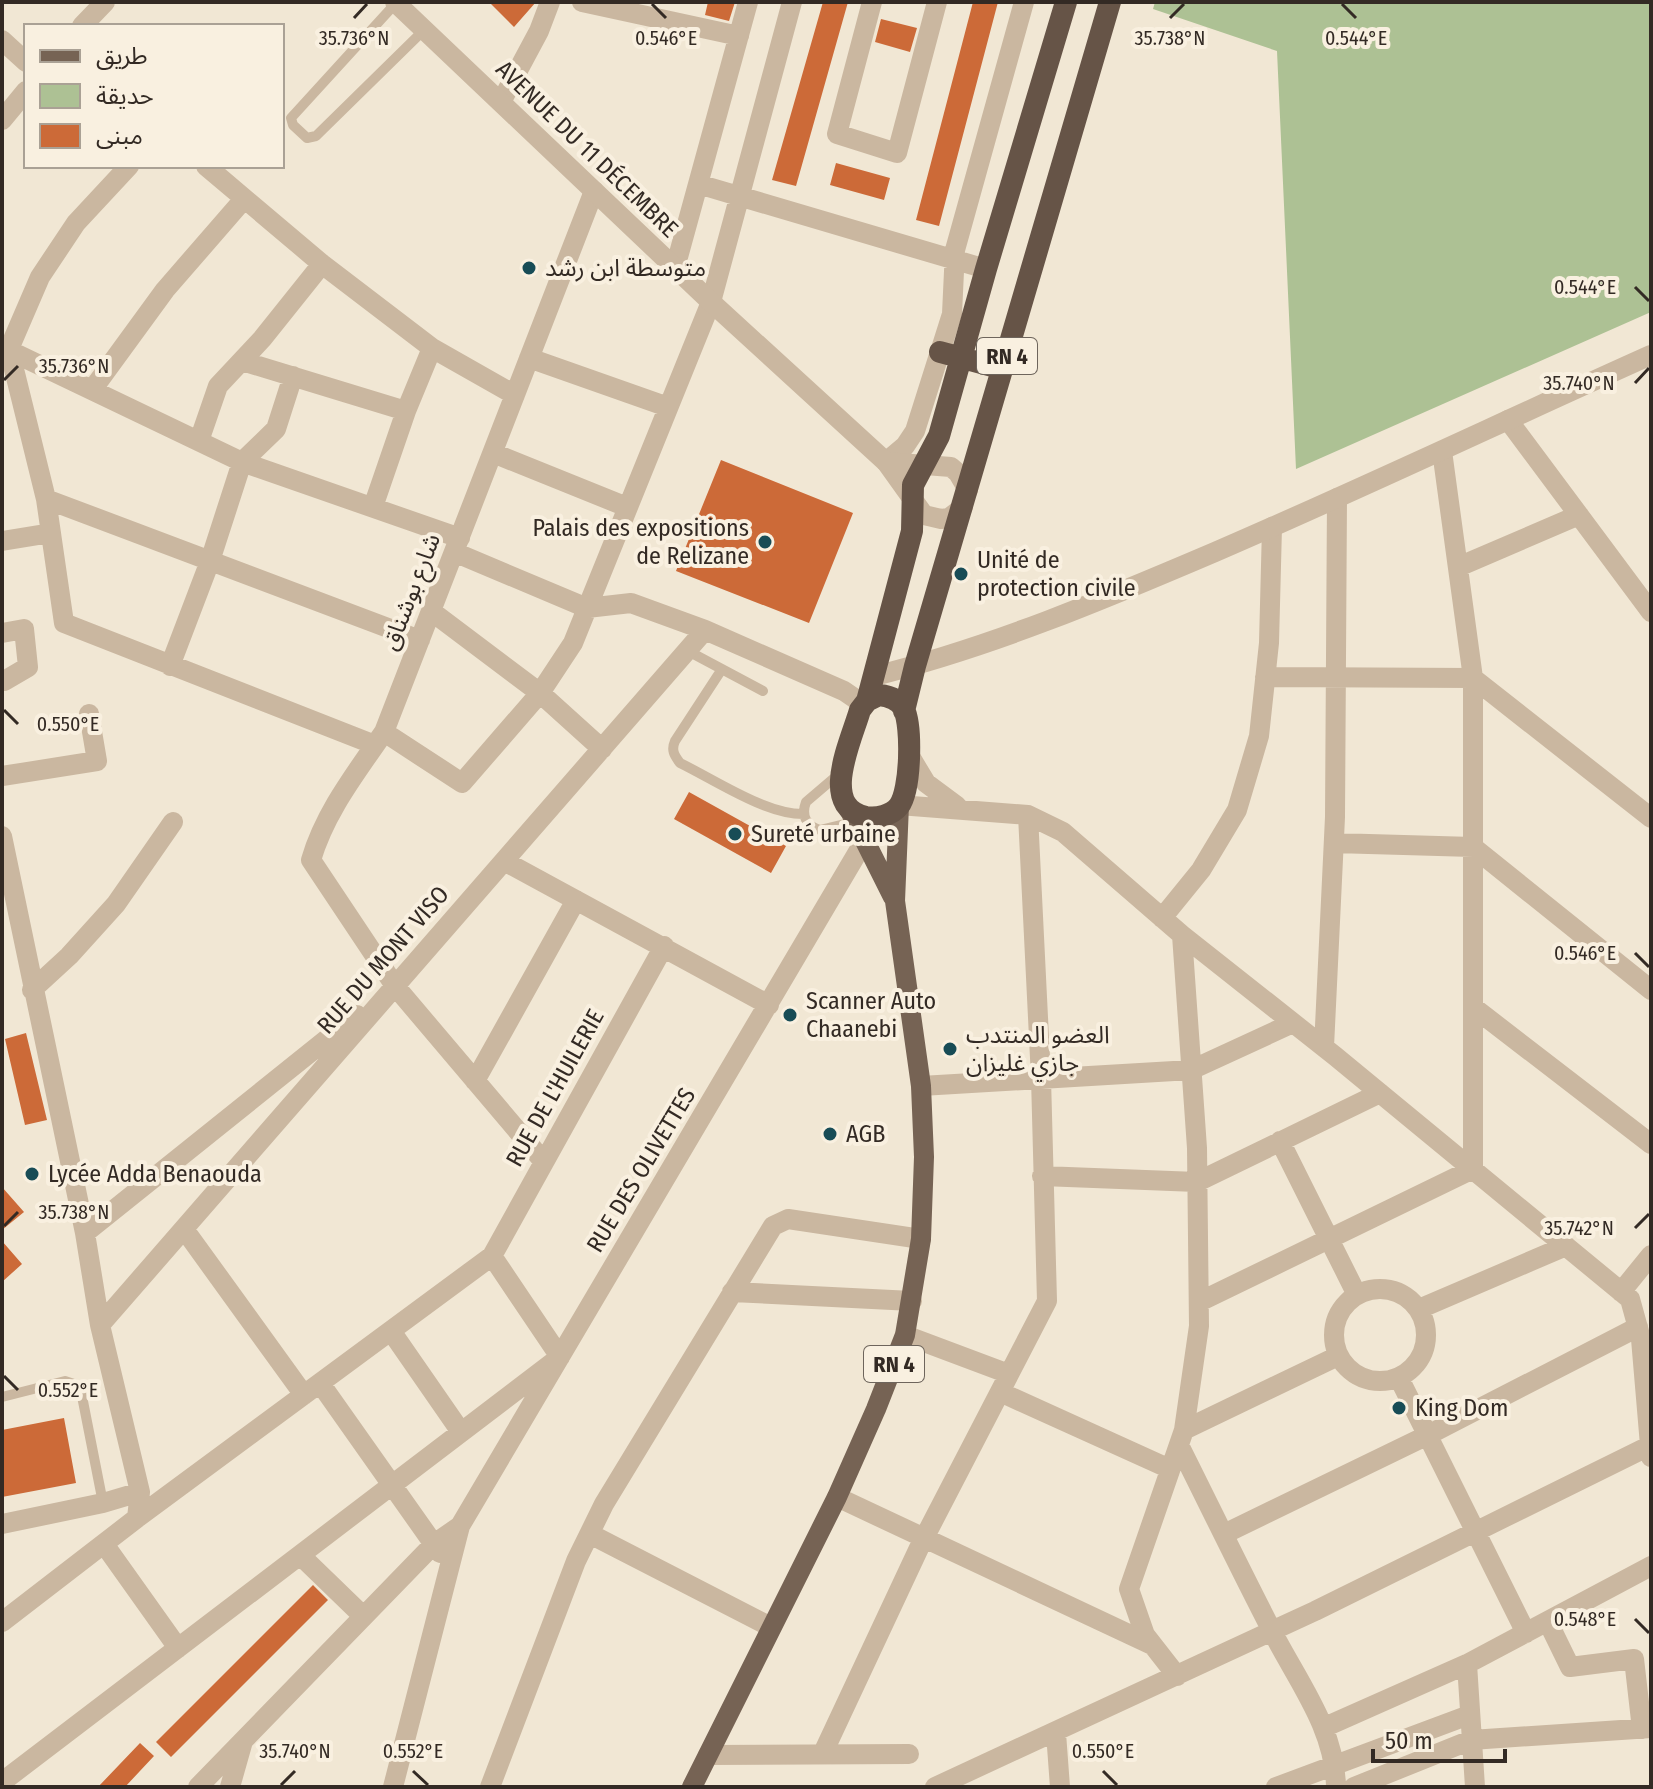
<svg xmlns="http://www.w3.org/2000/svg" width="1653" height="1789" viewBox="0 0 1653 1789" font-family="'Fira Sans Condensed','Noto Sans Arabic',sans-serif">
	<rect width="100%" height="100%" fill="#f1e7d4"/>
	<path fill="#adc194" d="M1155,2h496v310l-355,157 -19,-418 -124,-42z"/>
	<path fill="#cc6a38" d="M489,2h47l-22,25z
		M708,2h27l-6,19 -24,-6z
		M823,2h25l-52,184 -24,-6z
		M973,2h25l-59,224 -23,-6z
		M881,19l36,9 -7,24 -35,-10z
		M836,163l54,15 -6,22 -54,-15z
		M721,460l132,53 -44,110 -133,-52z
		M689,792l97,54 -15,27 -97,-54z
		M26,1033l21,87 -22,5 -20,-86z
		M2,1187l22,25 -22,18z
		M2,1241l20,23 -20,18z
		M64,1418l12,65 -74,14v-67z
		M313,1585l15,15 -157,157 -15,-15z
		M140,1743l14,13 -29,31h-27z"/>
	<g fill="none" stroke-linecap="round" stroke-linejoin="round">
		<path stroke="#cab7a0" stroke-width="10" d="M396,3l-105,115 2,7 14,13 9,-2 108,-106
			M688,651l75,40
			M722,669l-47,72c-4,9 -1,14 5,22 35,17 85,51 123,51
			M840,773l-34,29c-5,13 0,24 14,28l37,-9
			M2,1397l63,-16 15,5 23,117"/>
		<path stroke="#cab7a0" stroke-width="20" d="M582,2l157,34
			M872,2l-35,132 60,19 40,-151
			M82,26l23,-24
			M2,40l24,22
			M501,102l38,-71 11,-29
			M2,120l24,-29
			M129,166l-53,57 -36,54 -31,72 37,150 18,124 311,122
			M206,166l116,98 110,84 83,47
			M698,184l288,85
			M675,268l73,-266
			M2,347l240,115 218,76
			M529,358l139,49
			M242,361l164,50
			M92,390l73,-100 79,-91
			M1508,420l143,192
			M199,441l19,-55 44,-47 60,-75
			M493,453l134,54
			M886,462l19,-16 10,-15 37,-117 3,-64 69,-248
			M46,499l374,141
			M373,507l33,-96 26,-63
			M2,541l49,-8
			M454,552l133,56 44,-5 74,27 139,61 19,13
			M1458,567l121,-52
			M431,611l109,82 62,56
			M2,633l22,-4 4,38 -24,14
			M170,666l40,-105 32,-99 34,-33 17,-53
			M1265,677l208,1 178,140
			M384,732l78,51 78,-90 33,-50 138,-341 81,-300
			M908,753l18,30 31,23
			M2,776l95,-15 -8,-47
			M899,805l129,10 35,17 119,103 153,121 295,243 11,40 10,118
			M2,836l83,397 15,92 40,167
			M1334,843l139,4 178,143
			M504,861l265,144
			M1162,918l39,-48 36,-60 22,-74 10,-93 3,-116
			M32,990l37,-34 47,-52 57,-82
			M1473,1007l178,137
			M1324,1047l11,-230 2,-319
			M475,1081l101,-181
			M921,1086l270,-16 102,-47
			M1280,1141l77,154
			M544,1162l-149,-176 -84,-126c14,-48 45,-87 73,-128l210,-541
			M1042,1176l155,6 183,-89
			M184,1229l120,166
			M85,1233l272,-218
			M492,1256l172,-310
			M1334 1335a46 46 0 1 1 92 0a46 46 0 1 1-92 0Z
			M732,1292l180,9
			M1621,1292l30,-37
			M1199,1302l274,-133v-491l-31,-227
			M1419,1309l147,-63
			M100,1325l605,-695
			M391,1331l70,101
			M905,1335l104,39
			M1399,1378l127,255
			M320,1383l120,170
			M1000,1392l170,77
			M1184,1430l154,-74
			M1179,1445c31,62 61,124 93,186 26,51 63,97 64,156
			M837,1497l315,148
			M2,1524l101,-21 37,-11 -3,26 -135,104
			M590,1534l181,93
			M1224,1534l204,-99 210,-108
			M104,1544l74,104
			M300,1555l63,61
			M1548,1622l22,45 64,-8 8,70
			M1467,1664l8,123
			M1177,1676l-32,-41 -16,-46 55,-159 15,-104 -2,-178 -15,-213
			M1325,1727l142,-63 184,-98
			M1056,1733l4,54
			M823,1753l96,-205 128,-247 -6,-223 -13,-263
			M708,1755l201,-1
			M2,1782l558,-425 -68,-101 -355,262
			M198,1787l236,-243 26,-18
			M230,1787l13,-46
			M393,1787l67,-261 405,-686 18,-24
			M490,1787l86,-226 28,-57 169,-278 15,-7 133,20
			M935,1787l380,-176 334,-165
			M1276,1787l193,-72
			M1354,1787l117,-47 180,-12"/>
		<path stroke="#cab7a0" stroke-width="20" d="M395,2l316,300 175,160 38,53 17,4 8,-1 14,-11
			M886,462l65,5 7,6 10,17
			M874,676c117,-29 231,-77 341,-124 146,-63 291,-132 436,-197"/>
		<path stroke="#766354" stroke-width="20" d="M848,807l45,90
			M692,1787l145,-290 39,-88 29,-74 16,-96 3,-82 -3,-71 -26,-185 4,-96"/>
		<path stroke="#665447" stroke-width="22" d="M940,352l63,17
			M879,695c10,1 20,4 25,14 8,18 7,81 -5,97 -7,9 -22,13 -33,11 -48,-10 -14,-78 -6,-107l7,-9z
			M867,701l45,-170 1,-46 26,-49 47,-167 80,-267
			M904,711l11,-45 195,-664"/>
	</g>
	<path fill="none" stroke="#332a24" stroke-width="3" d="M652,4l14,14M1342,4l14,14M354,18l13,-14M1170,18l14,-14M1635,287l14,14M4,380l14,-14M1635,383l14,-15M4,710l14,14M1635,953l14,14M4,1226l14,-14M1635,1228l14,-14M4,1376l14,14M1635,1619l14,14M413,1771l15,14M1103,1771l14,14M281,1785l14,-14"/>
	<g fill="#184c56" stroke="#f9f0e0" stroke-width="3">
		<circle cx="529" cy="268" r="8"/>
		<circle cx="765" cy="542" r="8"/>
		<circle cx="961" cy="574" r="8"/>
		<circle cx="735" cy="834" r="8"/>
		<circle cx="790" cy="1015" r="8"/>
		<circle cx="950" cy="1049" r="8"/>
		<circle cx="830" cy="1134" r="8"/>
		<circle cx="32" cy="1174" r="8"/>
		<circle cx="1399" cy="1408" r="8"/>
	</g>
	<g text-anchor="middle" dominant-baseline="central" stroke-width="8" stroke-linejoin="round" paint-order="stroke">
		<g fill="#f9f0e0" stroke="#6e655c" stroke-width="2">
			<rect x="977" y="338" width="60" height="36" rx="6"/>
			<rect x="864" y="1346" width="60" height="36" rx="6"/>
		</g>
		<g font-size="22" font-weight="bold" fill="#332a24">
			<text x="1007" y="356">RN 4</text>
			<text x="894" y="1364">RN 4</text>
		</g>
		<g font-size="24" fill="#332a24" stroke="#f9f0e0">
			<text transform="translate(587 149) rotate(44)">AVENUE DU 11 DÉCEMBRE</text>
			<text transform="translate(411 592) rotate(-69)">شارع بوشناق</text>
			<text transform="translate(383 960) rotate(-49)">RUE DU MONT VISO</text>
			<text transform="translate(555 1088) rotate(-61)">RUE DE L'HUILERIE</text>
			<text transform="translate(641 1170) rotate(-59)">RUE DES OLIVETTES</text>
		</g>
		<g font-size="24" fill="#332a24" stroke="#f9f0e0" text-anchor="start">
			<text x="545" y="268">متوسطة ابن رشد</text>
			<text x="749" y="528" text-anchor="end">Palais des expositions<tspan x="749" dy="28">de Relizane</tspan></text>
			<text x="977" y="560">Unité de<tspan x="977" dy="28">protection civile</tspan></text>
			<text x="751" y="834">Sureté urbaine</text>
			<text x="806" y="1001">Scanner Auto<tspan x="806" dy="28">Chaanebi</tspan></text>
			<text x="966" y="1035">العضو المنتدب<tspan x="966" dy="28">جازي غليزان</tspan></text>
			<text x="846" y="1134">AGB</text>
			<text x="48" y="1174">Lycée Adda Benaouda</text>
			<text x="1415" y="1408">King Dom</text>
		</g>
	</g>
	<g font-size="20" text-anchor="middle" fill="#332a24" stroke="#f9f0e0" stroke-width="8" stroke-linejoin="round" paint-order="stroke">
		<text x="666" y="45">0.546°E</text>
		<text x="1356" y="45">0.544°E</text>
		<text x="354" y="45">35.736°N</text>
		<text x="1170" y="45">35.738°N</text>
		<text x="1585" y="294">0.544°E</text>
		<text x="74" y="373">35.736°N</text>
		<text x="1579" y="390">35.740°N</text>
		<text x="68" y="731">0.550°E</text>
		<text x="1585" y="960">0.546°E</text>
		<text x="74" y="1219">35.738°N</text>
		<text x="1579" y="1235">35.742°N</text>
		<text x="68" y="1397">0.552°E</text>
		<text x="1585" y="1626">0.548°E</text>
		<text x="295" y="1758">35.740°N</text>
		<text x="413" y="1758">0.552°E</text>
		<text x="1103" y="1758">0.550°E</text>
	</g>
	<rect width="1653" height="1789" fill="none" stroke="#332a24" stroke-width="8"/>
	<rect x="24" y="24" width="260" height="144" fill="#f9f0e0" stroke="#aaa195" stroke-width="2"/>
	<rect x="40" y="50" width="40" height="12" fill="#766354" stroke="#aaa195" stroke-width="2"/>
	<text x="96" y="64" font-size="24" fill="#332a24">طريق</text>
	<rect x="40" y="84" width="40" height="24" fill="#adc194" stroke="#aaa195" stroke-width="2"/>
	<text x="96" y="104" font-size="24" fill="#332a24">حديقة</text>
	<rect x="40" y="124" width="40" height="24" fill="#cc6a38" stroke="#aaa195" stroke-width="2"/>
	<text x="96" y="144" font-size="24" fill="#332a24">مبنى</text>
	<path d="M1373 1749v12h132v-12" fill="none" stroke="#332a24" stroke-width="4"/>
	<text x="1385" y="1749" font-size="24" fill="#332a24" stroke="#f9f0e0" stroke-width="6" paint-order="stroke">50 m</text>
</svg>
